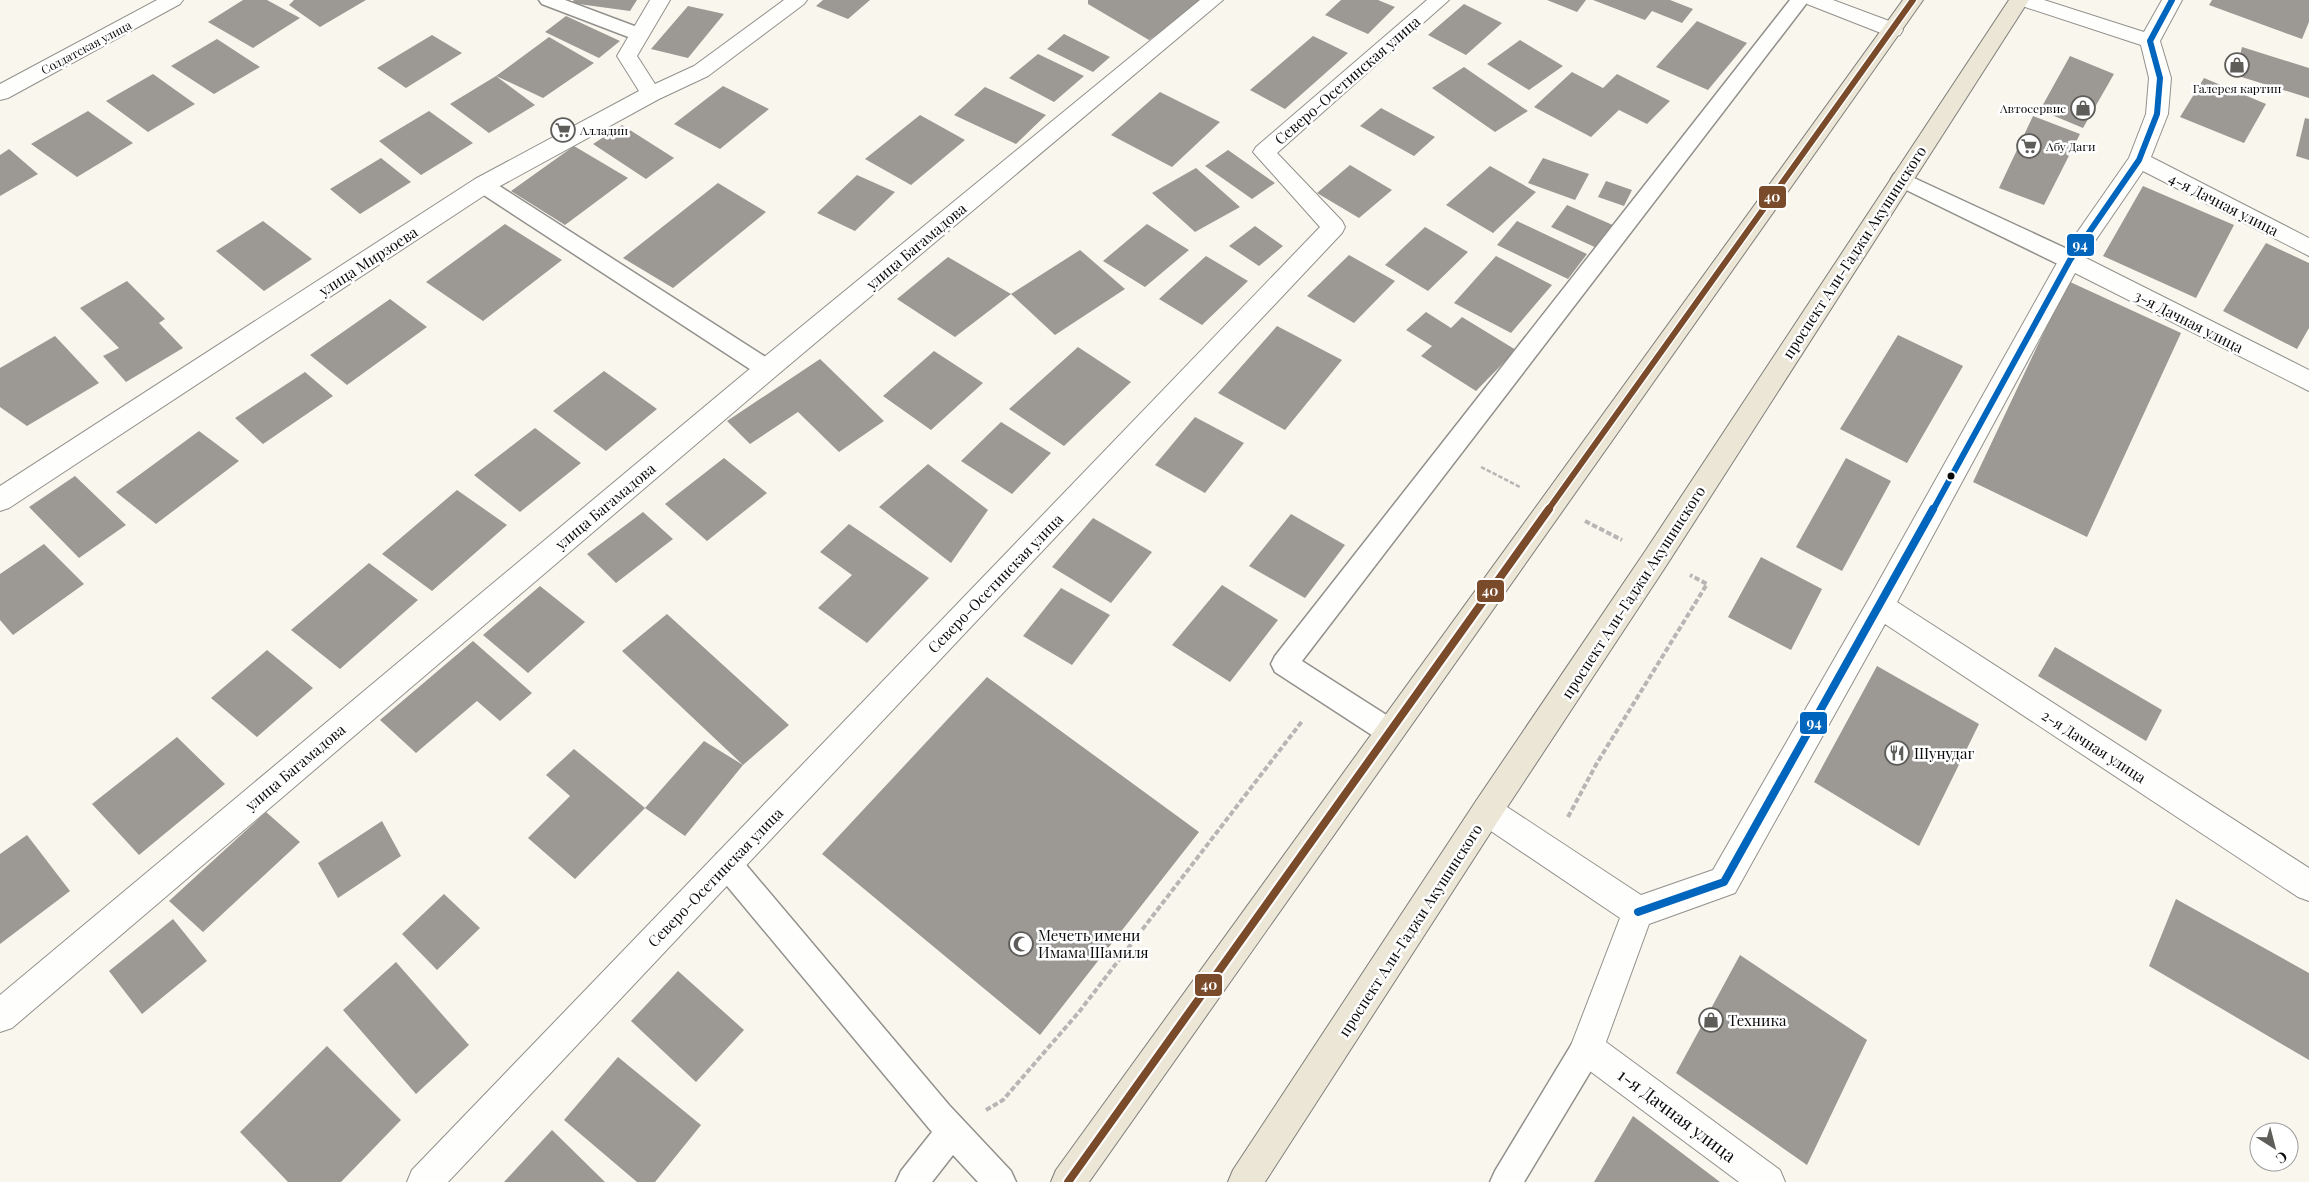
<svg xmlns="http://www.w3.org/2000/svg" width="2309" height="1182" viewBox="0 0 2309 1182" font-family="'Playfair Display',serif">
	<rect width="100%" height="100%" fill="#f9f6ed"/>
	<path fill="#9c9893" d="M243,0h24l33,18 -47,30 -45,-26z
		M294,0h72l-46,27 -31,-22z
		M574,0h63l-7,11 -59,-8z
		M823,0h47l-22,19 -32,-13z
		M1088,0h118l-57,40 -61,-36z
		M1341,0h37l17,7 -27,27 -43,-19z
		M1547,0h39l-9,12z
		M1593,0h77l23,9 -11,14 -30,-12 -7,9z
		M2212,0h97v22l-7,17 -93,-34z
		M1464,4l38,19 -36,32 -38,-20z
		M688,6l36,8 -36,44 -37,-9z
		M566,16l54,25 -21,17 -54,-26z
		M1697,21l50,22 -39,47 -52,-23z
		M1064,34l46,23 -17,15 -46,-23z
		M432,35l30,18 -56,35 -29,-20z
		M1313,36l35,17 -63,56 -35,-19z
		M549,37l45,26 -51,35 -47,-22z
		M217,39l43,28 -46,27 -43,-28z
		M1520,40l43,26 -34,24 -42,-26z
		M2242,47l67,21v30l-74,-23z
		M1038,54l46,22 -30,26 -45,-24z
		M2070,56l44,18 -31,54 -43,-18z
		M1464,67l64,44 -33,21 -63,-44z
		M1572,72l31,16 14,-14 53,27 -23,23 -28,-14 -28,27 -57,-30z
		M153,74l42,30 -47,28 -42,-31z
		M496,76l39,29 -46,28 -39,-29z
		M2204,78l62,26 -22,39 -64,-26z
		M723,86l46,23 -49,40 -46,-25z
		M985,87l61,28 -30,29 -62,-29z
		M1160,92l60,30 -48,45 -61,-32z
		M1381,108l54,29 -21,19 -54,-30z
		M88,111l45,32 -56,34 -46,-33z
		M429,111l44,32 -52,32 -42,-34z
		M920,115l45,25 -54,45 -46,-26z
		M2033,116l47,18 -36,71 -45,-17z
		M2305,118l4,1v41l-13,-4z
		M622,125l52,33 -28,21 -53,-35z
		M574,146l54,32 -63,47 -54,-34z
		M9,149l29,25 -38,22v-41z
		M1228,150l47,33 -23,16 -47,-33z
		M381,158l30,24 -51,32 -30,-25z
		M1543,158l46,16 -14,26 -47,-17z
		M1350,165l42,25 -33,28 -42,-25z
		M1490,166l46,26 -43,41 -47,-28z
		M1196,168l44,39 -45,25 -43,-39z
		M857,175l38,17 -40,39 -38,-18z
		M1606,181l26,9 -8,16 -26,-9z
		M718,183l48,29 -93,76 -50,-30z
		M2143,186l91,39 -38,73 -93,-42z
		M1567,205l48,21 -16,23 -48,-22z
		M263,221l49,38 -48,32 -48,-40z
		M1517,221l70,33 -19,25 -71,-34z
		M505,224l57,36 -79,61 -57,-39z
		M1147,224l42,26 -44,37 -42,-26z
		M1255,226l28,20 -24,20 -30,-20z
		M1425,227l43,25 -40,39 -43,-26z
		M2266,243l43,20v65l-12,21 -74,-38z
		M1080,250l45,39 -70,46 -44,-41z
		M1349,255l46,26 -41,42 -47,-27z
		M1206,256l42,25 -46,44 -43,-26z
		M1496,256l56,29 -41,48 -57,-30z
		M948,257l63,37 -56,43 -58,-38z
		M127,281l38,38 -6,4 24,25 -57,34 -23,-26 16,-8 -39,-40z
		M2068,281l113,52 -94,204 -114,-55z
		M390,299l37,28 -80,58 -37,-30z
		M1426,312l25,16 11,-11 54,33 -40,41 -55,-35 11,-10 -26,-16z
		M1277,326l65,34 -57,70 -67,-37z
		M1898,335l65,31 -56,97 -67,-34z
		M55,336l44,47 -72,43 -27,-19v-39z
		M1078,347l53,35 -67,64 -55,-37z
		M934,351l49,32 -52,47 -48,-34z
		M820,359l64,62 -45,31 -41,-40 -48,32 -23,-23z
		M604,371l53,38 -51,42 -53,-40z
		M305,372l28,24 -70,48 -28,-26z
		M1195,417l49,26 -39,50 -50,-28z
		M1001,422l50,31 -39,41 -51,-33z
		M535,428l46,35 -61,49 -46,-37z
		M199,431l40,30 -83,63 -40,-32z
		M724,458l43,35 -60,48 -42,-37z
		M1846,458l45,23 -49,90 -46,-24z
		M928,464l60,46 -37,53 -72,-56z
		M75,476l51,49 -47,33 -50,-51z
		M457,490l50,35 -75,66 -50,-37z
		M643,512l30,27 -57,44 -29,-29z
		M1291,514l54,31 -40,53 -56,-32z
		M1093,518l59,34 -41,51 -59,-36z
		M849,524l80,54 -62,65 -49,-35 34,-33 -32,-23z
		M44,544l40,40 -71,51 -13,-15v-46z
		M1761,557l61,32 -31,61 -63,-33z
		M369,563l49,37 -78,69 -49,-39z
		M1222,585l56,35 -48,62 -58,-37z
		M540,586l45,36 -57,51 -45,-38z
		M1061,588l49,27 -38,50 -49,-29z
		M667,614l122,111 -46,40 -121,-114z
		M473,641l59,52 -32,28 -23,-20 -61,52 -36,-33z
		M2055,647l107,63 -16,31 -108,-65z
		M267,650l46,38 -56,49 -46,-39z
		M1877,666l102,58 -60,122 -105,-64z
		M987,677l212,155 -159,203 -218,-181z
		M177,737l48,47 -86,71 -47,-51z
		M704,741l39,24 -58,71 -40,-28 -70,71 -47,-41 42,-42 -24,-21 28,-26 71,59z
		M266,812l34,30 -97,90 -34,-31z
		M382,821l19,35 -63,42 -20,-35z
		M27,835l43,56 -70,53v-90z
		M444,894l36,34 -43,42 -35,-36z
		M2176,899l133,74v87l-160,-94z
		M173,919l34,42 -65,53 -33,-43z
		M1740,955l127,85 -60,125 -131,-92z
		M396,962l73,83 -53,49 -73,-84z
		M678,971l66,59 -48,52 -65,-61z
		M327,1046l74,74 -60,62h-53l-48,-50z
		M618,1057l83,68 -46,57h-18l-73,-62z
		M1633,1116l87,66h-126z
		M552,1130l53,52h-101z"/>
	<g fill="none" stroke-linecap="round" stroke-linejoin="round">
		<g stroke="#92908c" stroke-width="3">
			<path id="lane" d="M539,0h26l80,30 2,4 -2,4 -7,2 -7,-2 -89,-34z
				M1790,0h19l-507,661 97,62 4,9 -4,9 -9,3 -9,-3 -106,-69 -4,-8 4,-8z
				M1901,172l177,82 3,6 -3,6 -8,2 -8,-2 -168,-82 -3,-5 3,-5z
				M483,178l7,2 285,183 3,6 -3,6 -8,3 -8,-3 -283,-185 -3,-5 3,-5z
				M727,850l10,4 212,251 62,66 5,11h-38l-25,-27 -21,27h-36l5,-11 31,-39 -215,-258 -4,-10 4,-10z
				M1587,1033l11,4 4,11 -4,11 -74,123h-34l5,-11 81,-134z"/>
		</g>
		<g stroke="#92908c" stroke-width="2">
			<path id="street" d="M157,0h26l-3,4 -172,94 -8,2v-16z
				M650,0h20l-33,56 18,28 39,-18 90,-66h23l-3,4 -96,72 -49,23 -168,92 -482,317 -9,3v-25l475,-307 164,-88 -22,-35z
				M1200,0h23l-447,376 -764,652 -12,4v-37l758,-633z
				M1427,0h22l-172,153 65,68 3,6 -3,6 -894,949h-41l5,-12 908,-943 -67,-75 3,-5z
				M1804,0h29l67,25 3,5 -3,5 -7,2 -7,-2 -79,-31z
				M2013,0h31l100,32 18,-32h20l-22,41 11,37 -3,36 -17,43 158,81v18l-166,-85 -59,86 225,113v21l-234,-118 -178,329 412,266v33l-11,-4 -413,-273 -150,269 -86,31 -43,118 174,128 5,12h-46l-164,-122 -5,-12 50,-130 -144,-97 -4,-10 4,-10 11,-4 11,4 143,94 72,-25 157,-273 192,-343 67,-96 17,-44 3,-36 -8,-33 -125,-41z"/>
		</g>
		<g stroke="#7f7e7a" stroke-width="2">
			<path id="primary" d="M1903,0h20l-834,1182h-38l5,-12z
				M2009,0h20l-363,566 -168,255 -233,361h-37l5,-12 243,-369 170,-251z"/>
		</g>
		<path stroke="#b7b6b5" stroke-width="2.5" stroke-dasharray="4.5 2" stroke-linecap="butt" d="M1481,467l39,20"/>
		<path stroke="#b7b6b5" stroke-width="4" stroke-dasharray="5.5 2.5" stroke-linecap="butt" d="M1585,521l37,19
			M1568,817l29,-54 110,-179 -17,-9
			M986,1110l17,-10 76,-88 224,-292"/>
		<use href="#lane" fill="#fefefc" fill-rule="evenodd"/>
		<use href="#street" fill="#fefefc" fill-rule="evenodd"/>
		<use href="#primary" fill="#ebe6d6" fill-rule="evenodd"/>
		<g stroke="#fff" stroke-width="9">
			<path id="bus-1-far1" d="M1933,510l137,-250 69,-100 18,-46 3,-36 -10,-37 22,-41"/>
		</g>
		<g stroke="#fff" stroke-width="12">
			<path id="bus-1" d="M1638,912l86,-30 209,-373"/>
		</g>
		<g stroke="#fff" stroke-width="9">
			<path id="bus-2-far1" d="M1548,510l365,-510"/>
		</g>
		<g stroke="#fff" stroke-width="12">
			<path id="bus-2" d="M1068,1182l481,-673"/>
		</g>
		<use href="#bus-1-far1" stroke="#0065bd" stroke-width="6"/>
		<use href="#bus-1" stroke="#0065bd" stroke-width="8"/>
		<use href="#bus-2-far1" stroke="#7a4b2a" stroke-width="6"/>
		<use href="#bus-2" stroke="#7a4b2a" stroke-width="8"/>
	</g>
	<defs>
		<g id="shop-ring" transform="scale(1.25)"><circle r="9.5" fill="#fff" stroke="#5e5d59" stroke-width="1.5"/><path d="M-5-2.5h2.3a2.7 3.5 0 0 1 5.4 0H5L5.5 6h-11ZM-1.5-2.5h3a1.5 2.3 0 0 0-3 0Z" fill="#5e5d59"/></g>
		<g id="supermarket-ring" transform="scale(1.25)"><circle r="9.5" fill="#fff" stroke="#5e5d59" stroke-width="1.5"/><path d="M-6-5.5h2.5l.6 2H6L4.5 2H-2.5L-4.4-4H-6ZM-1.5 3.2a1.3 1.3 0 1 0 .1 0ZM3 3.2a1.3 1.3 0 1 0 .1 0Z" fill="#5e5d59"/></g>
		<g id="restaurant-ring" transform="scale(1.25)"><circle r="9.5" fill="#fff" stroke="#5e5d59" stroke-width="1.5"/><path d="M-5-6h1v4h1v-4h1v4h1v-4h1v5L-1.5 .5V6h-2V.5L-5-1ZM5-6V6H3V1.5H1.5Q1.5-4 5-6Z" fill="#5e5d59"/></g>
		<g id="mosque-ring" transform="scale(1.25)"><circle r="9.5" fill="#fff" stroke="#5e5d59" stroke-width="1.5"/><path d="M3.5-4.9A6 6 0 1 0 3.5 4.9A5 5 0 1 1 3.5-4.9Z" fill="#5e5d59"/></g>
	</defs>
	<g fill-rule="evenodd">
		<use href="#shop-ring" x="2237" y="65"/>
		<use href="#shop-ring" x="2083" y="108"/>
		<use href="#supermarket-ring" x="563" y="130"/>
		<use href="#supermarket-ring" x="2029" y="146"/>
		<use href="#restaurant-ring" x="1897" y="753"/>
		<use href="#mosque-ring" x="1021" y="944"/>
		<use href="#shop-ring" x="1711" y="1020"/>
	</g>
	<circle fill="#0a0a0a" stroke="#fff" stroke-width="2" cx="1951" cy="476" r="4.5"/>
	<g text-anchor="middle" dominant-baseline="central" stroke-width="5" stroke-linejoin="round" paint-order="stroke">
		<g font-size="12" fill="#0a0a0a" stroke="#fff">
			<text transform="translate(86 47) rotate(-28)">Солдатская улица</text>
		</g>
		<g font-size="12" fill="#0a0a0a" stroke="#fff" text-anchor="start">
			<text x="2237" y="88" text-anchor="middle">Галерея картин</text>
			<text x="2066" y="108" text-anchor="end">Автосервис</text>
			<text x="580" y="130">Алладин</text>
			<text x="2046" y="146">Абу Даги</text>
		</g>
		<g font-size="15" fill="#0a0a0a" stroke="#fff">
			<text transform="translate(1347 80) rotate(-41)">Северо-Осетинская улица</text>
			<text transform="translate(2224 204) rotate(27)">4-я Дачная улица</text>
			<text transform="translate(916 246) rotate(-40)">улица Багамадова</text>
			<text transform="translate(1854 252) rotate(-57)">проспект Али-Гаджи Акушинского</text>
			<text transform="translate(368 261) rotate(-33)">улица Мирзоева</text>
			<text transform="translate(2189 321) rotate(27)">3-я Дачная улица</text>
			<text transform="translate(605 506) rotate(-40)">улица Багамадова</text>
			<text transform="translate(995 583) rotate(-46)">Северо-Осетинская улица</text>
			<text transform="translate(1633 592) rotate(-57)">проспект Али-Гаджи Акушинского</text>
			<text transform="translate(2094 746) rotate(33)">2-я Дачная улица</text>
			<text transform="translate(295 767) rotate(-40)">улица Багамадова</text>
			<text transform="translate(715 877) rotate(-46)">Северо-Осетинская улица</text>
			<text transform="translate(1410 930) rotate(-57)">проспект Али-Гаджи Акушинского</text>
		</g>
		<g font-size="15" fill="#0a0a0a" stroke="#fff" text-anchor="start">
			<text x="1914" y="753">Шунудаг</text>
			<text x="1038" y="935">Мечеть имени<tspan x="1038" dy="17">Имама Шамиля</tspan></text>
			<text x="1728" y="1020">Техника</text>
		</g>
		<g font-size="18" fill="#0a0a0a" stroke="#fff">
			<text transform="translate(1677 1115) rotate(37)">1-я Дачная улица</text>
		</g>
	</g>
	<g stroke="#fff" stroke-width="2">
		<rect x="1758" y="185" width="29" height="24" rx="5" fill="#7a4b2a"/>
		<rect x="2066" y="233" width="29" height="24" rx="5" fill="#0065bd"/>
		<rect x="1476" y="579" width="29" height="24" rx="5" fill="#7a4b2a"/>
		<rect x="1799" y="711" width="29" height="24" rx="5" fill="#0065bd"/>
		<rect x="1194" y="973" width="29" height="24" rx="5" fill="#7a4b2a"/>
	</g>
	<g font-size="14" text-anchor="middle" font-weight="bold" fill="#fff">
		<text x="1772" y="202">40</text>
		<text x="2080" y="250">94</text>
		<text x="1490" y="596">40</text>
		<text x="1814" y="728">94</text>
		<text x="1209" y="990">40</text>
	</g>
	<g transform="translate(2274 1147) rotate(144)"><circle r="24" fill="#ffffff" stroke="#9d9d9d"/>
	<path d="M0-4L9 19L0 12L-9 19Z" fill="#5e5d59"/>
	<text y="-8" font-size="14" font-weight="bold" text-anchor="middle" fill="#0a0a0a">С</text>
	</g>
</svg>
